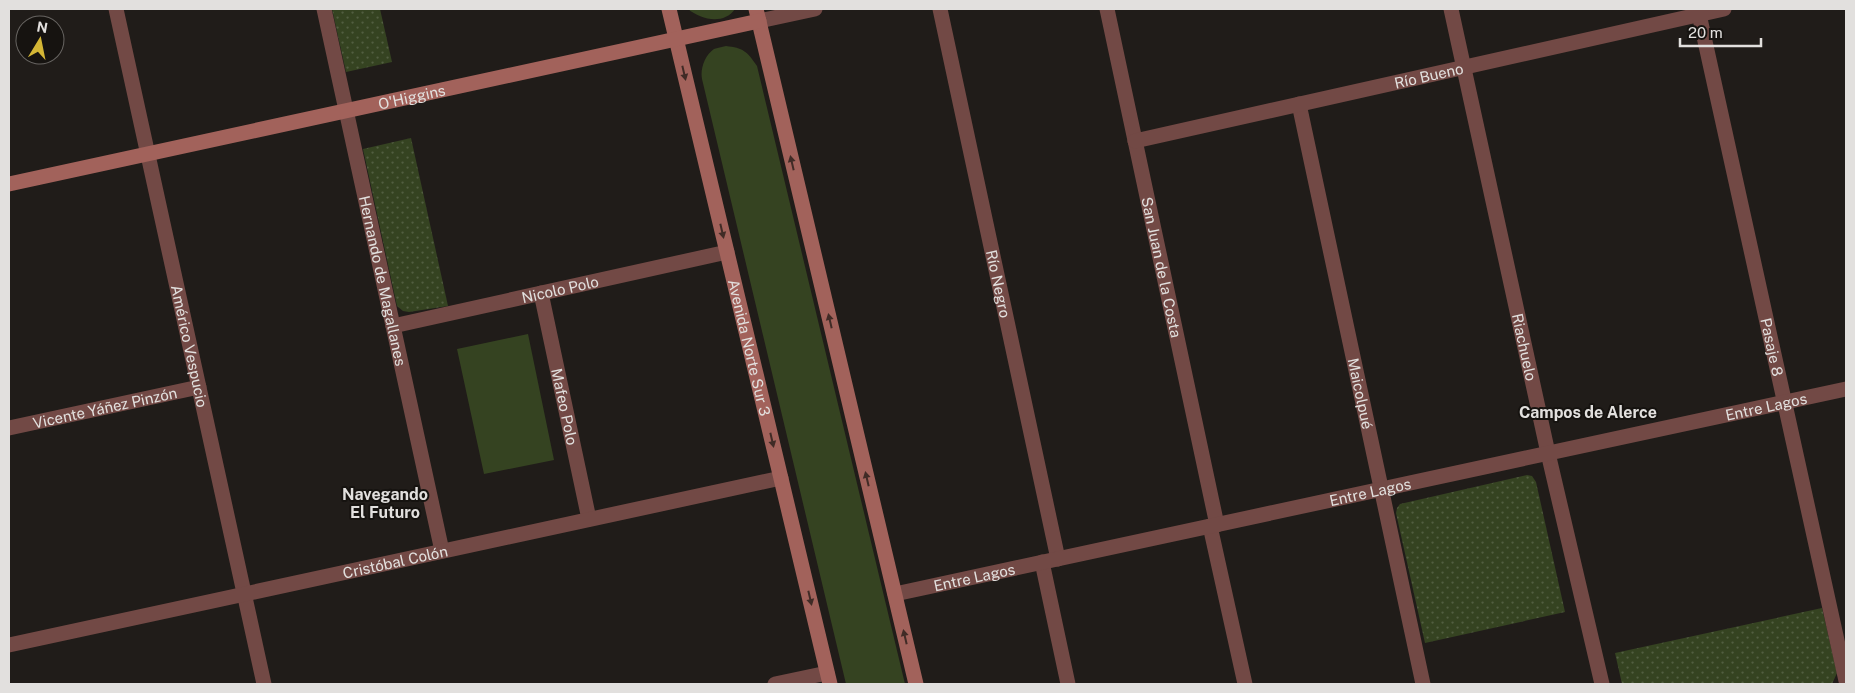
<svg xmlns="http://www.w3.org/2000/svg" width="1855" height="693" viewBox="0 0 1855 693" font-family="'Public Sans',sans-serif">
	<defs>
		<pattern id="park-dots" width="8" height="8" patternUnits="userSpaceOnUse" patternTransform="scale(1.25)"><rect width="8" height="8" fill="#354321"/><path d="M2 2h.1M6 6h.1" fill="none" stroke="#525e41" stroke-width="1.8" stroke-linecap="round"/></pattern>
	</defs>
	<rect width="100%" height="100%" fill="#201c19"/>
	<path fill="#354321" d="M688,9h47c-11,16 -34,11 -47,0z
		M726,46c17,2 21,5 31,20l148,618h-59l-144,-605c-2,-10 3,-24 12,-30 3,-1 8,-2 12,-3z
		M528,334l26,126 -70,14 -27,-125z"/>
	<path fill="url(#park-dots)" d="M332,9h48l12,53 -46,10z
		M411,138l37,168 -39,6 -6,-1 -6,-5 -34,-157z
		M1527,475l5,1 4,6 29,130 -140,31 -29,-130 1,-5 3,-4z
		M1822,608l15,65 -5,11h-210l-7,-31z"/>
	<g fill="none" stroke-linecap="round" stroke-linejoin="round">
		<g stroke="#724945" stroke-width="15">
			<path id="s1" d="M116,9l148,675"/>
			<path id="s2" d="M324,9l118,542"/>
			<path id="s3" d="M940,9l118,550"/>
			<path id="s4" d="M1107,9l110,516"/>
			<path id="s5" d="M1451,9l97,444 54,231"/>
			<path id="s6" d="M1699,14l147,667"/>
			<path d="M759,21l56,-12"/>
			<path id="s7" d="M1299,104l124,580"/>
			<path id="s8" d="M1135,141l589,-132"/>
			<path id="s9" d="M541,293l48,226"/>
			<path id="s10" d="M393,326l334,-74"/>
			<path id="s11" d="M9,428l190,-41"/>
			<path d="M1210,526l35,158"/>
			<path d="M1042,562l26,122"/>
			<path id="s12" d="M895,594l951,-205"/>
			<path id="s13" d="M9,645l772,-167"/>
			<path d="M775,684l52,-11"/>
		</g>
		<g stroke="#a2625b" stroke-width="15">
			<path id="s14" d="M669,9l161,675"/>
			<path d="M756,9l160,675"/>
			<path id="s15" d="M9,184l750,-163"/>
		</g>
	</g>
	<defs><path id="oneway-solid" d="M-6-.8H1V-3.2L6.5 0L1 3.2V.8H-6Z" transform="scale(1.25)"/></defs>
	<g fill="#402b26">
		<use href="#oneway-solid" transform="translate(684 73) rotate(77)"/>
		<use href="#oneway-solid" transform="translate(792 163) rotate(-103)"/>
		<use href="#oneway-solid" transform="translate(722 231) rotate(77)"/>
		<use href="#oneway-solid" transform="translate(830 321) rotate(-103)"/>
		<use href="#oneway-solid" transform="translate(772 440) rotate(77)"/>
		<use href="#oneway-solid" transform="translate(867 479) rotate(-103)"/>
		<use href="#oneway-solid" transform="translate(810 598) rotate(77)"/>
		<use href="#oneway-solid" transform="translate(905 637) rotate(-103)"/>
	</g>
	<g text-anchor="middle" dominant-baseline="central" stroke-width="4" stroke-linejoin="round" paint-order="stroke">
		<g font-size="15" fill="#e2e0de" stroke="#161310">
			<text stroke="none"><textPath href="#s8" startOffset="301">Río Bueno</textPath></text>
			<text stroke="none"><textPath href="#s15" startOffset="412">O'Higgins</textPath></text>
			<text stroke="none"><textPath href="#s4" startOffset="264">San Juan de la Costa</textPath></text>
			<text stroke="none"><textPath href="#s2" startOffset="278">Hernando de Magallanes</textPath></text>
			<text stroke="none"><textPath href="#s3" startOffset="281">Río Negro</textPath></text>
			<text stroke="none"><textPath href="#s10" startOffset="171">Nicolo Polo</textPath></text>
			<text stroke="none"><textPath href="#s1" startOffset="345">Américo Vespucio</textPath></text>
			<text stroke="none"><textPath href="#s14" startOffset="348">Avenida Norte Sur 3</textPath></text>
			<text stroke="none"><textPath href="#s5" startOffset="346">Riachuelo</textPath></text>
			<text stroke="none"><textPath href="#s6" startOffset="341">Pasaje 8</textPath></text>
			<text stroke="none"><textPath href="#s7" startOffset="296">Maicolpué</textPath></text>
			<text stroke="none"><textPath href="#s9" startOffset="116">Mafeo Polo</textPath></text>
			<text stroke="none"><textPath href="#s12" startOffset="891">Entre Lagos</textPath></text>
			<text stroke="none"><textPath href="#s11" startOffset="98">Vicente Yáñez Pinzón</textPath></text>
			<text stroke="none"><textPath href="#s12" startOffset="486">Entre Lagos</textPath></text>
			<text stroke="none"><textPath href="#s13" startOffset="395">Cristóbal Colón</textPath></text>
			<text stroke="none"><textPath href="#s12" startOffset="81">Entre Lagos</textPath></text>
		</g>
		<g font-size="16" font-weight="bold" fill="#e2e0de" stroke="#161310">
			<text x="1588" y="412">Campos de Alerce</text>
			<text x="385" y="494">Navegando<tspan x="385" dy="18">El Futuro</tspan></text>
		</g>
	</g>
	<rect width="1855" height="693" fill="none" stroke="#e2e0de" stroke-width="20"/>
	<g transform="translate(40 40) rotate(10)"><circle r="24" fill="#161310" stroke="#686562"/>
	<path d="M0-4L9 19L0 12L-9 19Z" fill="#d4b635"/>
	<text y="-8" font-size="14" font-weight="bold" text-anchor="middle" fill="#e2e0de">N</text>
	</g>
	<path d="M1680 38v8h81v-8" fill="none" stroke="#e2e0de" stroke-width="2.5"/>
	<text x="1688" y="38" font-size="15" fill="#e2e0de" stroke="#161310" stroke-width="4" paint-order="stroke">20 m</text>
</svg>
